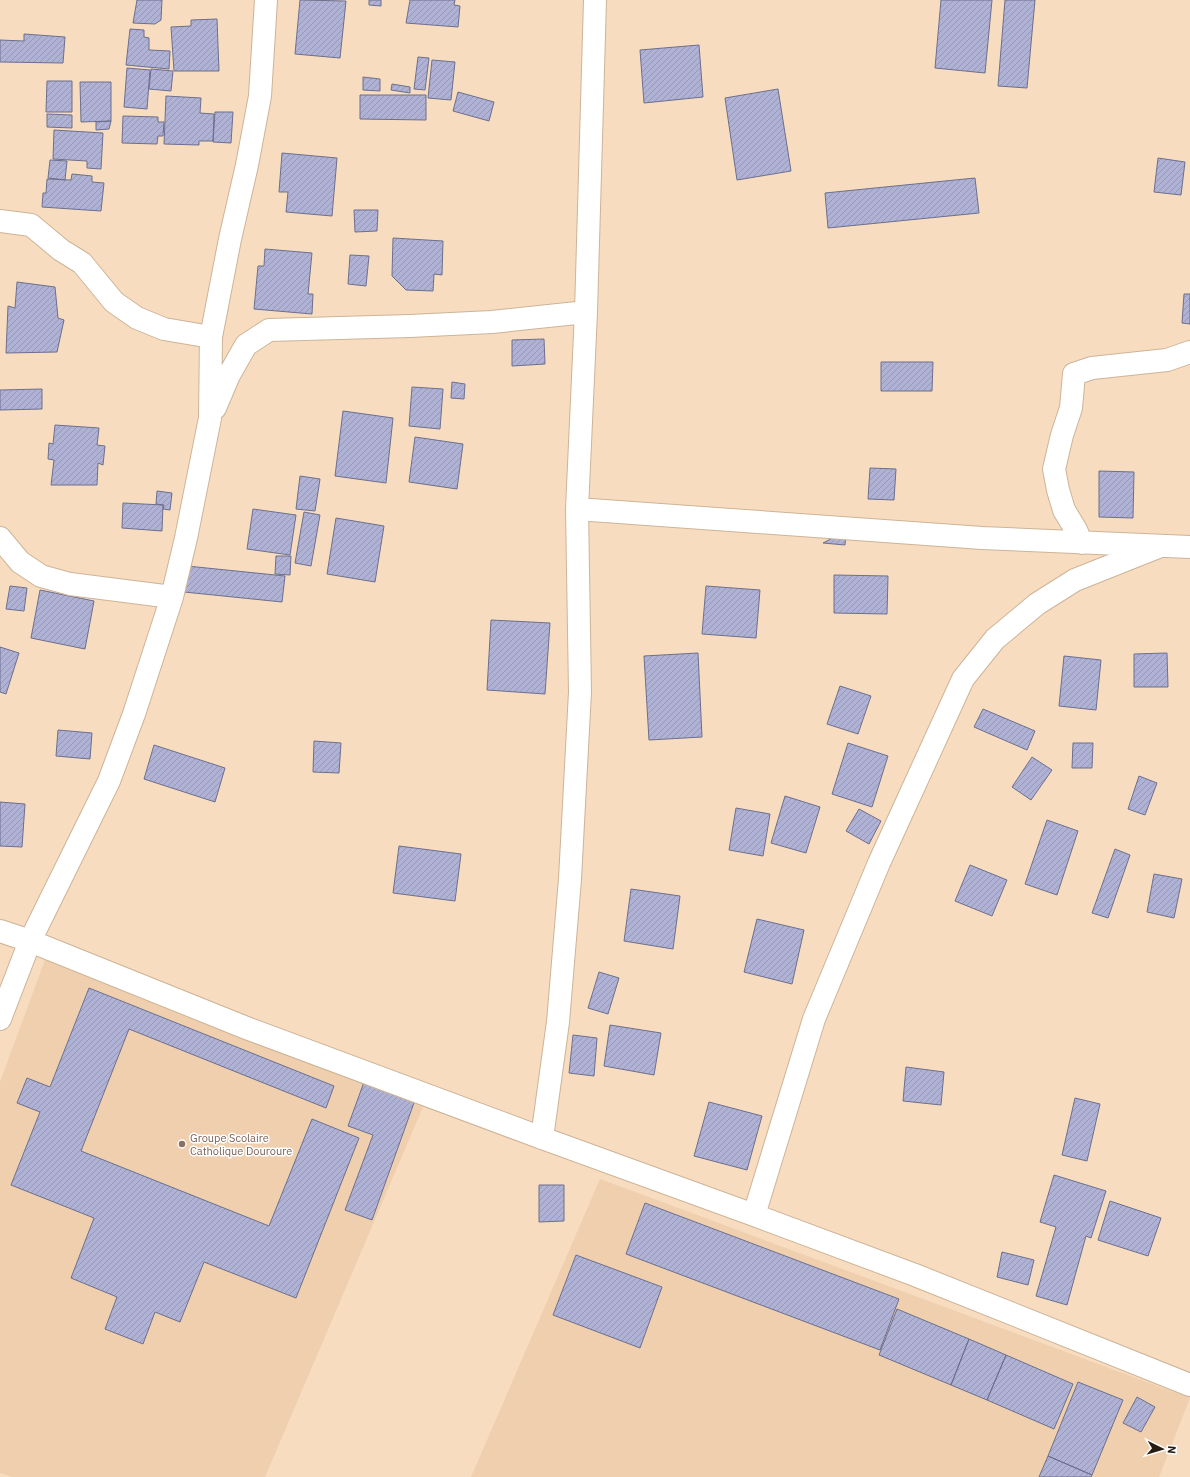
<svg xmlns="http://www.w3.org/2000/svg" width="1190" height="1477" viewBox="0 0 1190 1477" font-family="'IBM Plex Sans',sans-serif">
	<defs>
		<pattern id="building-hatch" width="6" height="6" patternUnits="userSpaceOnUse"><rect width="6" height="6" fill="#afb2d4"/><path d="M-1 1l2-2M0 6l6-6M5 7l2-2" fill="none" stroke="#9698b5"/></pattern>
	</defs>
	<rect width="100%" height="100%" fill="#f7dcbf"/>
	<path fill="#efcfad" d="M46,957l377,150 -158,370h-253l-12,-4v-391z
		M600,1179l590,219 -31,79h-688z"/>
	<path fill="url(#building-hatch)" stroke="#6c6f8e" d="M137,0h25l-1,20 -6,4 -22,-1z
		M300,0l46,1 -6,57 -45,-4z
		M369,0h12v6l-12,-1z
		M410,0h45l-1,5 6,1 -2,21 -52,-4z
		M941,0h51l-7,73 -50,-5z
		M1005,0h30l-8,88 -29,-2z
		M217,19l2,52h-45l-3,-44 20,-1v-6z
		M130,29l14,1v7l5,1v12l21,1 -1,18 -43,-4z
		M24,34l41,3 -2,26 -63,-1v-22l24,1z
		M699,45l4,52 -59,6 -4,-53z
		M418,57l11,1 -4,32 -11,-1z
		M432,60l23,2 -4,38 -23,-2z
		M127,68l23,2 -3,39 -23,-2z
		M151,69l22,2 -2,20 -22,-2z
		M363,77l17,2v12l-17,-1z
		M47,81h25v31h-26z
		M80,82h31v39l-30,1z
		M392,84l18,3v6l-19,-3z
		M778,89l13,82 -54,9 -12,-82z
		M458,92l36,10 -5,19 -36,-10z
		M360,95h66v25l-66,-1z
		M166,96l35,2 -1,15 14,1 -1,27h-14v4l-35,-1z
		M215,112h18l-2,31 -18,-1z
		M47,114l25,1v13l-25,-1z
		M123,116l35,1v5h6l-1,14h-5l-1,8 -35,-1z
		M111,121l-2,8 -13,1v-8z
		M54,130l49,3 -2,36 -14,-1v-7l-34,-2z
		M282,153l55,5 -5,58 -46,-4 2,-20h-9z
		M1158,158l27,4 -4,33 -27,-3z
		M50,160l17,1 -2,19 -17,-2z
		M72,174l20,2v6l12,1 -3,28 -59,-4 1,-14h3l1,-14 24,1z
		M975,178l4,35 -151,15 -3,-35z
		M354,210h24l-1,21 -22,1z
		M393,238l50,3 -1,34 -8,-1 -1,17 -27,-1 -14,-14z
		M265,249l47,4 -4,41h5l-1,20 -58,-5 4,-43h6z
		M350,255l19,1 -3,30 -18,-2z
		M17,282l38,5 3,31 6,2 -7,32 -51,1 2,-47 7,2z
		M1184,294h6v30l-8,-1z
		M544,339l1,25 -33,2v-26z
		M881,362h52l-1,29h-51z
		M452,382l13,2 -1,15 -13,-1z
		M412,387l31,2 -3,40 -31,-3z
		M42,389v20l-42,1v-20z
		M343,411l50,7 -7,65 -51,-7z
		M55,425l44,3 -2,17 8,1 -2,19 -5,-2 -1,22h-46l3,-25 -6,-1 1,-16 4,1z
		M415,437l48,7 -6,45 -48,-7z
		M870,468l26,1 -2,31 -26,-1z
		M1099,471l35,1 -1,46 -34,-1z
		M300,476l20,3 -5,32 -19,-2z
		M157,491l15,2 -2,17 -7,-1 1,-4 -8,-1z
		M123,503l40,2 -1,26 -40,-3z
		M253,509l43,6 -6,40 -43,-6z
		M304,512l16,3 -9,51 -16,-3z
		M336,518l48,8 -9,56 -48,-8z
		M846,531l-1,14 -22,-2z
		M276,556h15l-1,19 -15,-1z
		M187,566l98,10 -3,26 -98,-10z
		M834,575l54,1 -1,38 -53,-1z
		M10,586l17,2 -3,23 -18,-2z
		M706,586l54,4 -4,48 -54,-4z
		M40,590l54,11 -9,48 -54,-11z
		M491,620l59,3 -5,71 -58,-4z
		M0,647l19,6 -13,41 -6,-2z
		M698,653l4,84 -53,3 -5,-84z
		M1167,653l1,34h-34v-33z
		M1064,656l37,4 -5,50 -37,-4z
		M840,686l31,10 -13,38 -31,-10z
		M983,709l52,22 -8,19 -53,-23z
		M58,730l34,3 -2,26 -34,-3z
		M314,741l27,2 -2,30 -26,-1z
		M848,743l40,13 -16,51 -40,-13z
		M1073,743h20l-1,25h-20z
		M154,745l71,23 -10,34 -71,-23z
		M1032,757l20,13 -21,30 -19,-13z
		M1139,776l18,7 -12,32 -17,-6z
		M785,796l35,11 -14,46 -35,-10z
		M0,802l25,2 -3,43 -22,-1z
		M736,808l34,6 -7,42 -34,-6z
		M859,809l22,12 -12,23 -23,-13z
		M1047,820l31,11 -21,64 -32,-11z
		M399,846l62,8 -6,47 -62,-8z
		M1115,849l15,6 -22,63 -16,-5z
		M970,865l37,15 -15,36 -37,-15z
		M1154,874l28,5 -8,39 -27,-6z
		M631,889l49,7 -7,53 -49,-8z
		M757,919l47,11 -12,54 -48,-12z
		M599,972l20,6 -11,36 -20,-6z
		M89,988l245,98 -8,22 -197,-79 -48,122 188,75 43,-107 47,19 -63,160 -92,-36 -24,60 -25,-10 -12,32 -38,-15 12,-32 -46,-19 23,-60 -83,-33 29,-73 -23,-9 10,-25 23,9z
		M610,1025l51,8 -7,42 -50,-9z
		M573,1035l24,3 -3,38 -25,-3z
		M906,1067l38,5 -3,33 -38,-4z
		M364,1082l51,18 -43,120 -27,-10 28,-75 -25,-9z
		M1075,1098l25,6 -13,57 -25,-6z
		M709,1102l53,14 -15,54 -53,-14z
		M1054,1175l52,16 -15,47 -5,-2 -19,69 -31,-9 20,-69 -16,-5z
		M539,1185h25v36l-25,1z
		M1110,1201l51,17 -13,38 -50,-16z
		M645,1203l254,96 -19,51 -254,-96z
		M1002,1252l32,8 -6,25 -31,-8z
		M576,1255l86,32 -22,61 -87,-33z
		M897,1309l72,30 -18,46 -72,-30z
		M969,1339l37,16 -19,45 -36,-15z
		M1006,1355l67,29 -19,45 -67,-29z
		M1078,1382l45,18 -31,75 -44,-19z
		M1137,1397l18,10 -14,25 -18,-9z
		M1048,1456l44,19 -1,2h-52z"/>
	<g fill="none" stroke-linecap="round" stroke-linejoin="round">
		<g stroke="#cdb498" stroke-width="24">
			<path id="minor" d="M0,221l31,4 30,25 21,13 32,39 23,16 27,11 47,8
				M215,408l14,-33 17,-30 23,-15 141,-4 82,-4 94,-10
				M577,509l405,29 208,9
				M0,538l20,24 21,14 29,8 102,13
				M1082,543l-6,-13 -12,-20 -6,-20 -4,-21 8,-34 9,-27 3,-34 18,-6 75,-8 23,-8
				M0,931l30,10 219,88 293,109 212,77 161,60 275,110
				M0,1019l30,-78 79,-160 25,-67 38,-117 14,-59 24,-120 1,-81 19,-98 17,-74 13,-69 6,-96
				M542,1138l16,-116 12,-143 10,-187 -3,-183 9,-197 9,-312
				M754,1215l60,-196 65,-156 84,-184 32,-40 42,-35 38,-24 83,-33"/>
		</g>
		<use href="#minor" stroke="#fff" stroke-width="22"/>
	</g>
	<circle fill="#8d6e63" stroke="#fff" stroke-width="1.5" cx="182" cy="1144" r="4"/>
	<g text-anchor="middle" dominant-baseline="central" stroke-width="3" stroke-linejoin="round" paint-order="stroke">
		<g font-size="11" fill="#785e54" stroke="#fff" text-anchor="start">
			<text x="190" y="1138">Groupe Scolaire<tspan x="190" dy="13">Catholique Douroure</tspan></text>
		</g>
	</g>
	<g transform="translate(1162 1449) rotate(95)" stroke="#ffffff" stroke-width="3" paint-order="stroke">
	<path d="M0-3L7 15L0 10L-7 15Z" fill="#261c12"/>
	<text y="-6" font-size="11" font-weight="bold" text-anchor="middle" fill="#261c12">N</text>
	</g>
</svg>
